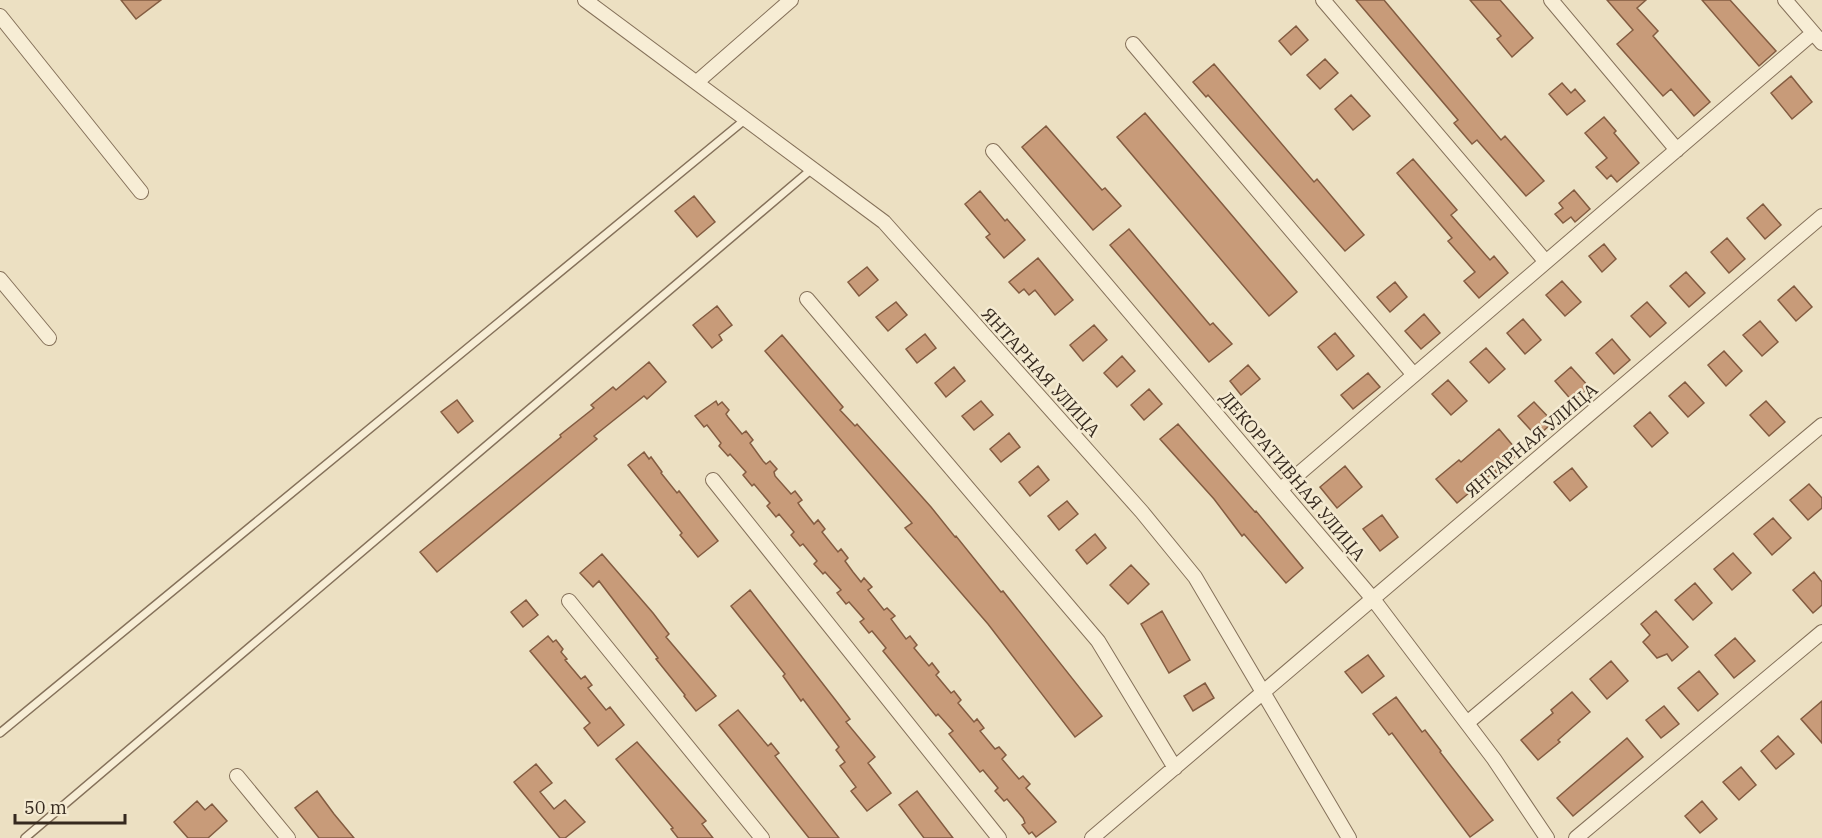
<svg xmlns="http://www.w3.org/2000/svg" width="1822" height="838" viewBox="0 0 1822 838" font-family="'IBM Plex Serif',serif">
	<rect width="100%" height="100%" fill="#ece0c2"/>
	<path fill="#c89b79" stroke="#835c41" stroke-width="1.5" d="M121,0h40l-25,19z
		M1356,0h28l117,140 4,-4 39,45 -18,15 -49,-56 -5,4 -18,-21 4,-3z
		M1470,0h30l33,38 -21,19 -15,-18 4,-3z
		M1607,0h39l-9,8 21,23 -5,5 57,66 -16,14 -23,-27 -8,7 -46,-52 16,-14z
		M1702,0h28l46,51 -17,15z
		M1296,26l12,14 -17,15 -12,-14z
		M1325,59l13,14 -18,16 -13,-14z
		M1214,64l100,118 3,-3 47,56 -19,16 -137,-156 -2,2 -13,-15z
		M1791,76l21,26 -20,17 -21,-26z
		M1562,83l9,10 4,-4 10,12 -18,14 -18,-21z
		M1351,95l19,21 -17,14 -18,-21z
		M1145,113l152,179 -28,24 -152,-179z
		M1604,117l12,14 -2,2 25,30 -22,19 -6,-7 -4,4 -11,-12 11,-9 -22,-25z
		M1046,126l56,64 3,-2 16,18 -28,24 -71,-83z
		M1413,159l44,51 -6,5 39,45 4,-4 14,17 -29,25 -15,-17 11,-9 -27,-31 4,-3 -55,-65z
		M1574,190l16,19 -15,13 -4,-5 -8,6 -8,-9 8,-6 -4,-5z
		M980,191l25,30 2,-2 18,21 -21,18 -18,-21 4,-3 -25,-30z
		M694,196l21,26 -18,15 -22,-26z
		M1763,204l18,21 -16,14 -18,-21z
		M1129,229l81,96 3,-2 19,21 -23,18 -99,-117z
		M1727,238l18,21 -16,14 -18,-21z
		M1604,244l12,15 -14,13 -13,-16z
		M1038,258l35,42 -18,15 -20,-25 -6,5 -5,-6 -5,4 -10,-11z
		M867,267l11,13 -19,16 -11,-14z
		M1686,272l19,21 -16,14 -19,-21z
		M1562,281l19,21 -16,14 -19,-21z
		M1395,282l12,15 -17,15 -13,-15z
		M1794,286l18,21 -16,14 -18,-21z
		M896,302l11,13 -19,16 -12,-14z
		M1647,302l19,21 -16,14 -19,-21z
		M717,306l15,19 -13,10 3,5 -10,8 -19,-23z
		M1424,314l16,19 -19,16 -16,-18z
		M1523,319l18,21 -16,14 -18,-21z
		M1760,321l18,21 -16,14 -19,-21z
		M1094,325l13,15 -24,21 -13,-16z
		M1335,333l19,23 -17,14 -19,-23z
		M925,334l11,14 -19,15 -11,-14z
		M782,335l61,72 -3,3 15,16 2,-2 74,83 24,30 1,-1 45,56 2,-1 99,125 -27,21 -87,-113 -83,-96 7,-5 -147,-172z
		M1612,339l18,21 -16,14 -18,-21z
		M1486,348l19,21 -16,14 -19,-21z
		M1724,351l18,20 -16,15 -18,-21z
		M1122,356l13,15 -18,16 -13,-14z
		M649,362l17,20 -19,17 -3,-3 -50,40 3,3 -160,133 -17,-20 141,-115 -1,-2 34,-27 -3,-3 22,-18 3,3z
		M1248,365l12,14 -19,16 -11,-14z
		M954,367l11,14 -19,16 -11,-14z
		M1571,367l18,20 -16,15 -18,-21z
		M1368,373l12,14 -27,22 -12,-14z
		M1448,380l19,21 -16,14 -19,-21z
		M1685,382l19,21 -16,14 -19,-21z
		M1149,389l13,15 -18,16 -13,-15z
		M457,400l16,21 -15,12 -17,-21z
		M716,401l2,4 4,-3 7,8 -3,4 2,3 14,17 4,-3 7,9 -3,3 13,18 3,3 4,-3 7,8 -3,3 1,4 16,18 4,-3 7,9 -4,3 2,3 14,18 4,-4 7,9 -3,3 16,20 3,-3 7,9 -3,3 8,11 8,10 3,-4 8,9 -4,3 16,20 3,-2 8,8 -4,3 15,20 4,-3 7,9 -3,3 15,18 3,-3 7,9 -3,3 15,18 3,-2 7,9 -3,3 16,19 3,-3 7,9 -4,3 15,18 4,-2 7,8 -4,4 17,20 4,-3 7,8 -4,4 30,34 -20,15 -4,-5 -3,2 -7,-9 3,-2 -2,-5 -16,-19 -3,2 -9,-10 3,-3 -15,-18 -3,2 -31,-38 4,-3 -15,-17 -2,2 -53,-65 3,-3 -14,-17 -3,2 -9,-11 4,-3 -15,-17 -3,2 -9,-11 4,-3 -16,-18 -2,2 -9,-10 3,-3 -14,-17 -3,2 -9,-11 3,-3 -15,-18 -3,3 -9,-11 3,-3 -16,-19 -2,2 -9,-11 3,-3 -16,-18 -2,2 -9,-10 2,-3 -14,-18 -3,2 -9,-11z
		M981,401l12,14 -19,15 -12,-14z
		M1766,401l19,21 -16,14 -19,-21z
		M1534,402l19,20 -16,15 -19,-21z
		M1650,412l18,21 -16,14 -18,-21z
		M1178,424l77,88 1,-1 47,57 -17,15 -42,-49 -2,2 -28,-37 -54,-60z
		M1499,429l20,24 -23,20 -1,-2 -38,32 -21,-24 23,-19 2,2z
		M1009,433l11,14 -19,15 -11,-13z
		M644,452l5,7 2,-2 11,15 -1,1 16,20 2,-2 39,50 -20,16 -18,-22 2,-2 -54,-68z
		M1038,466l11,14 -19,16 -11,-14z
		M1345,466l17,21 -25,21 -17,-21z
		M1572,468l15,19 -17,14 -16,-19z
		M1809,484l13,14v10l-14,12 -18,-20z
		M1067,501l11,13 -19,16 -11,-14z
		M1382,515l16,22 -18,14 -17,-22z
		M1773,518l18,20 -19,17 -18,-21z
		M1095,534l11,14 -19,16 -11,-14z
		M1733,553l18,20 -19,17 -18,-21z
		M602,554l51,59 16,21 -3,3 50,59 -20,15 -12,-15 1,-1 -29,-36 2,-1 -59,-77 -6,6 -13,-14z
		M1131,565l18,19 -21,20 -18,-19z
		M1814,572l8,10v23l-9,8 -20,-23z
		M1695,583l17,20 -19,17 -18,-20z
		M750,590l87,112 13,17 -4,3 29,35 -7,6 23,30 -24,18 -16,-20 5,-4 -16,-21 5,-4 -9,-12 3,-3 -36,-48 -2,2 -18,-25 2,-2 -54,-68z
		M526,600l12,15 -15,12 -12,-15z
		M1162,611l28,49 -21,13 -28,-49z
		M1656,611l32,36 -16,14 -5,-7 -10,4 -14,-16 7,-7 -9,-11z
		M548,636l5,6 3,-2 7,9 -2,3 6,7 -2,1 16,19 4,-3 7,9 -4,3 18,22 4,-3 14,18 -26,21 -14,-18 6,-5 -60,-72z
		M1735,638l20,23 -21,17 -19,-23z
		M1368,655l16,21 -22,17 -17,-21z
		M1611,661l17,20 -21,18 -17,-20z
		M1699,671l19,23 -20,17 -20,-23z
		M1205,683l9,15 -21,13 -9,-15z
		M1572,692l18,20 -32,28 2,2 -22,18 -17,-20 32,-27 -2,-3z
		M1396,697l26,35 3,-2 16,21 -1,1 53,68 -23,17 -78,-104 -3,2 -16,-21z
		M1822,701v42l-21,-24z
		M1664,706l15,18 -18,14 -15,-18z
		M738,710l30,36 3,-3 8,10 -4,3 64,82h-30l-90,-113z
		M1778,736l16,18 -18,15 -15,-18z
		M1627,738l16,19 -70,59 -16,-18z
		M637,742l69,79 -4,3 11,14h-35l-7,-9 2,-1 -57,-69z
		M536,764l16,19 -12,9 14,17 11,-9 20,22 -20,16h-5l-46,-56z
		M1741,767l15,18 -17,15 -16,-18z
		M317,791l17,23 20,24h-35l-24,-30z
		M917,791l36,47h-29l-25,-33z
		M197,801l8,9 7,-6 15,17 -19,17h-20l-14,-16z
		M1702,801l15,18 -17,14 -15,-17z"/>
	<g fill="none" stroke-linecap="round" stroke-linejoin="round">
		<g stroke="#85715a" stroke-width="10">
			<path id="lane" d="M0,733l747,-615
				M25,838l788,-670"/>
		</g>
		<g stroke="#85715a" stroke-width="16">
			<path id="street" d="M585,0l299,222 258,290 53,65 154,261
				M1323,0l223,262
				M1551,0l126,150
				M1785,0l37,43
				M0,16l141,176
				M1133,44l281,331
				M697,82l94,-82
				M993,151l380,448 121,160 53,79
				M0,279l49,59
				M807,299l291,342 77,127
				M713,480l286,358
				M1281,489l532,-456
				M569,601l193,237
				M1467,723l355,-298
				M237,776l51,62
				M1092,838l730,-622
				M1576,838l246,-206"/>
		</g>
		<use href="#lane" stroke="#f7edd5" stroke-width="7"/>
		<use href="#street" stroke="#f7edd5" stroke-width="14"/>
	</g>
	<g text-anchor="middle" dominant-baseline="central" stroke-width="5" stroke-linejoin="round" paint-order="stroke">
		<g font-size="18" fill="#35291e" stroke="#f4ead1">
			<text transform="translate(1041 372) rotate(48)">ЯНТАРНАЯ УЛИЦА</text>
			<text transform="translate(1531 440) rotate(-40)">ЯНТАРНАЯ УЛИЦА</text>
			<text transform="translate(1293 476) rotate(50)">ДЕКОРАТИВНАЯ УЛИЦА</text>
		</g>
	</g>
	<path d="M15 814v9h110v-9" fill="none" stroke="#35291e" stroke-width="3"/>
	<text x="24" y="814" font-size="18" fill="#35291e" stroke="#f4ead1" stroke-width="4.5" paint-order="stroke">50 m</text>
</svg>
